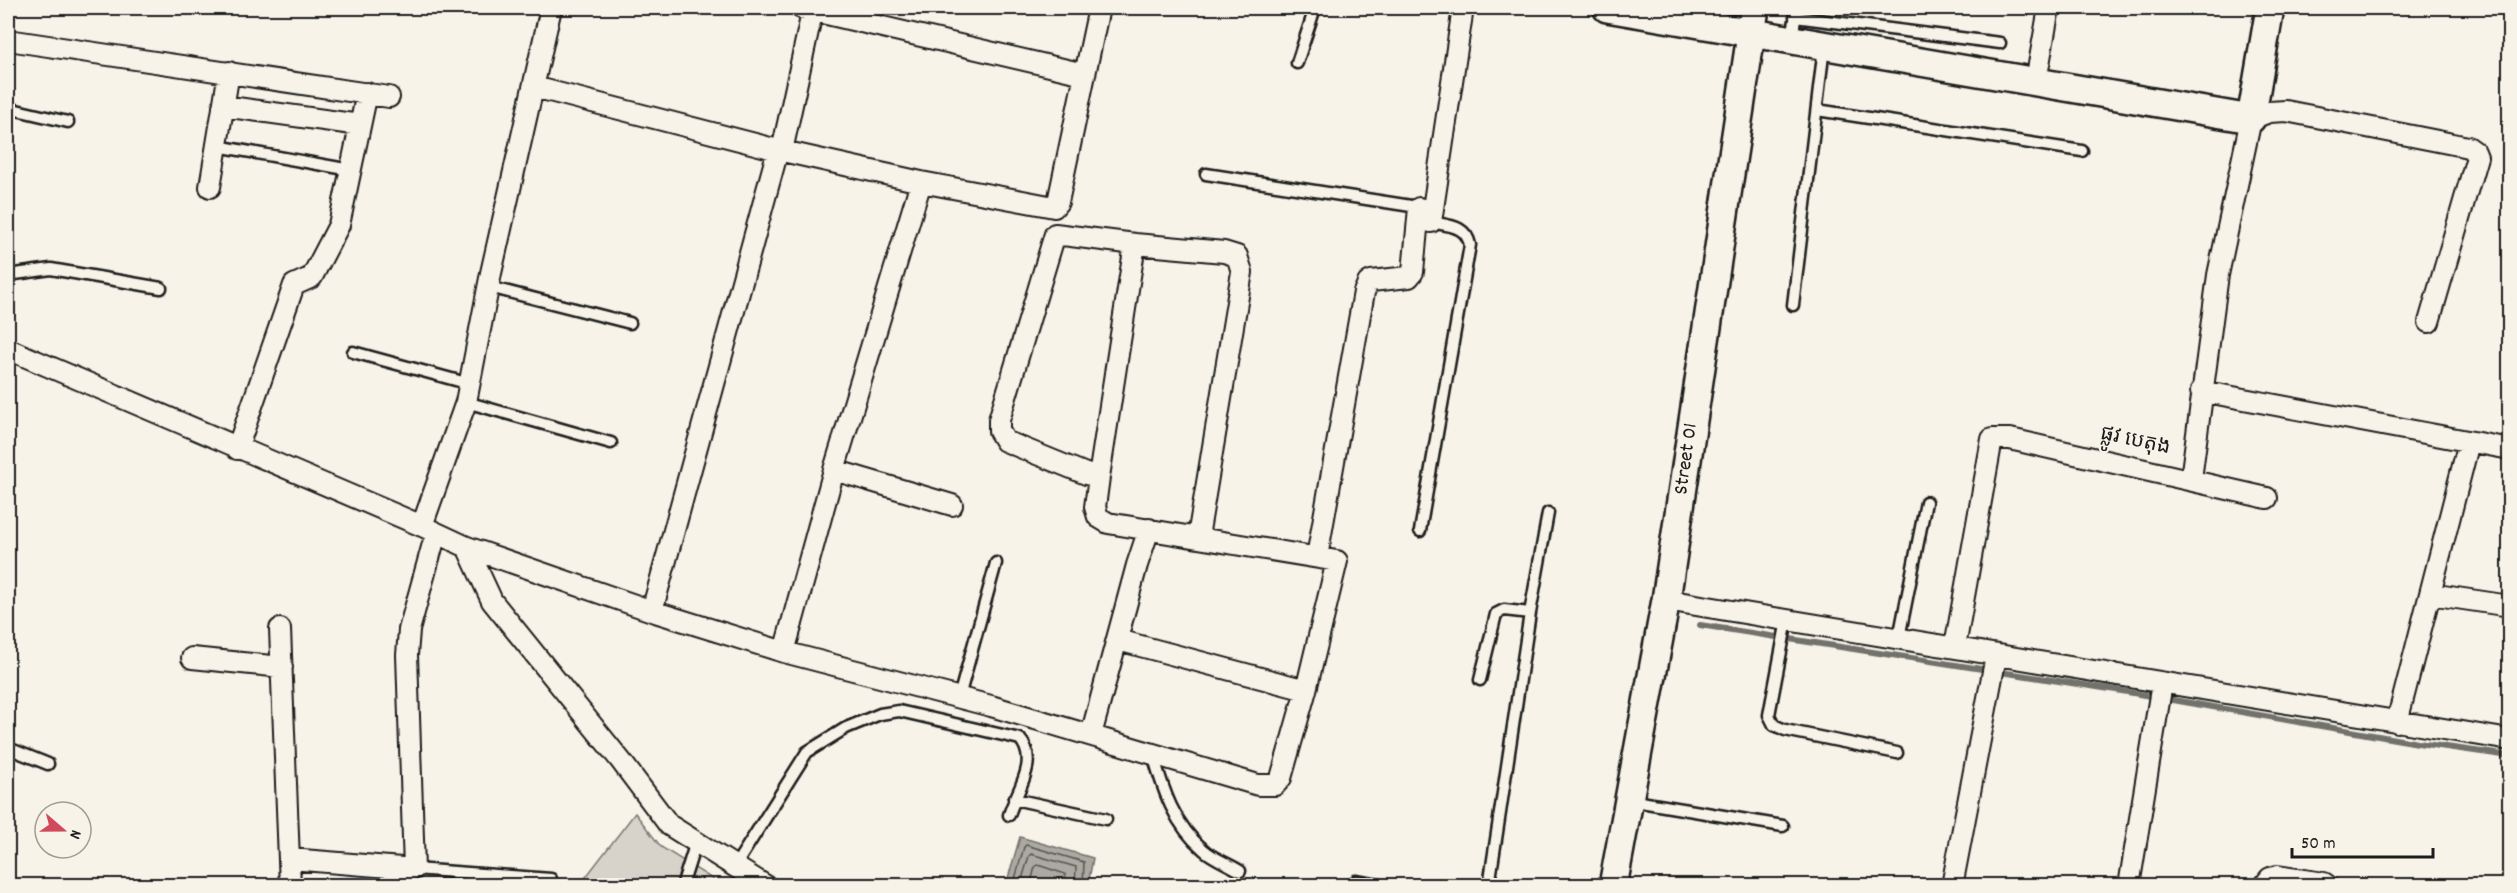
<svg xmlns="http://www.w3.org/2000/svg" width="2517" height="893" viewBox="0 0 2517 893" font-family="Dekko,'Noto Sans Khmer',sans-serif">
	<rect width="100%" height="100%" fill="#f7f3e8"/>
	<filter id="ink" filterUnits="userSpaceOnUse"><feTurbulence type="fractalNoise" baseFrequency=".0167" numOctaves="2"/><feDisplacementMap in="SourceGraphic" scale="12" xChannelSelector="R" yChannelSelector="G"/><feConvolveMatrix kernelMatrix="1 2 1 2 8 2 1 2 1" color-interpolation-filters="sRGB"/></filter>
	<g filter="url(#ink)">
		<path fill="#d7d3cb" stroke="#7a7874" stroke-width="1.5" d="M635,813l26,34 61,38 -143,1z"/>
		<path fill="#aca9a2" stroke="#72716c" stroke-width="1.5" d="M1020,837l73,21 -5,27h-82z"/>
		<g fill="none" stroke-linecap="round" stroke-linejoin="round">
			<path stroke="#565452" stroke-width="1.5" d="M1013,886l11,-39 2,-2 58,17 -1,24
				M1020,886l9,-30 2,-2 45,13 -1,19
				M1030,886l5,-19 3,-2 27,9 1,12"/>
			<path stroke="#72716c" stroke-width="6" d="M1700,625l416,65 302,53 92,13"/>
			<g stroke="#1c1c1c" stroke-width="15">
				<path id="lane" d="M1795,17l205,26
					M1792,38l5,-30
					M1297,63l18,-55
					M8,108l60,14
					M1817,110l265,41
					M217,146l134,24
					M1206,174l218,34
					M8,275l43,-6 110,19
					M489,287l141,36
					M1793,305l31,-258
					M353,352l117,32
					M466,402l145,41
					M1420,531l50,-286c-4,-20 -21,-19 -39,-23
					M1787,620l-18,95 5,10 11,5 112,23
					M1899,638l27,-136
					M1480,680l16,-66 8,-4 26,3
					M959,697l37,-134
					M8,748l40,16
					M1153,754c10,36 21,71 51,96 10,9 25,14 36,21
					M1014,799l92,20
					M1629,800l154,26
					M735,866l72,-114 39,-24 34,-14 19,-3 121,28c20,23 -4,52 -11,76
					M414,869l137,10
					M1356,881l29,5
					M682,886l14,-44
					M1489,886l41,-273 18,-100"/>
			</g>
			<g stroke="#1c1c1c" stroke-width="24">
				<path id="street" d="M801,8l283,66
					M8,40l381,57
					M2036,81l13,-73
					M534,87l244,63 143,32 133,25 4,-5 41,-194
					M223,106l137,19
					M782,151l31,-143
					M210,187l19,-115
					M1431,222l32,-214
					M1135,244l-36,233 -13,-3 -81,-33 -6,-10v-11l56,-186 80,10 89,8 13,4 5,16 -44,265
					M8,349l414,177 45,21 185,64 132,41 207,54 267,79h17l6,-7 25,-88
					M2201,391l309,58
					M237,449l57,-164 18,-8 27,-52 28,-132
					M834,470l118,35
					M1099,477l-4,30 3,10 10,6 229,38 -31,129 -188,-50
					M2191,479l27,-204 33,-156 18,-7 17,-1 182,36 7,5 2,5 -48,165
					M422,526l44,-124 25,-129 60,-265
					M467,547l25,54 129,160 48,64 97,61
					M1317,557l47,-265 4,-9 3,-2 38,-4 4,-5 6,-64
					M2430,594l80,12
					M1666,600l844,140
					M652,611l126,-461
					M280,629l10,257
					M1955,647l37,-208h18l257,59
					M784,652l50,-182 87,-288
					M192,658l90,9
					M2397,722l72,-280
					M1091,735l46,-170 12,-36
					M290,859l124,10 -7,-214 2,-25 27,-97
					M1952,886l44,-230
					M2129,886l33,-203
					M2264,886l6,-8 7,-2 47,7 4,3"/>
			</g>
			<g stroke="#1c1c1c" stroke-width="32">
				<path id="secondary" d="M1607,8l644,111 19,-111
					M1613,886l53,-286 89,-592"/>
			</g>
			<use href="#lane" stroke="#f7f3e8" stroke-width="10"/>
			<use href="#street" stroke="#f7f3e8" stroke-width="20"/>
			<use href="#secondary" stroke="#f7f3e8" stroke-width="27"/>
		</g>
	</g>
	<g text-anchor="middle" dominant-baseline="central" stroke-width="4.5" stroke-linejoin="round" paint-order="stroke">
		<g font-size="21" fill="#1c1c1c" stroke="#f7f3e8">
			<text transform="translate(2135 442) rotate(12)">ផ្លូវ បេតុង</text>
			<text transform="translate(1687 459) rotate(-82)">Street 01</text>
		</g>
	</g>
	<rect width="2517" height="893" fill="none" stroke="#f7f3e8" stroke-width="30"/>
	<rect x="15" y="15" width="2487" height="863" fill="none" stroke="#1c1c1c" stroke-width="2" filter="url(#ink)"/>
	<g transform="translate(63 830) rotate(110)"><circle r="28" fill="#f7f3e8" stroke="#9f9d96" stroke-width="1.5"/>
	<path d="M0-4.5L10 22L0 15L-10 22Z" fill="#d1495b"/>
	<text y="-9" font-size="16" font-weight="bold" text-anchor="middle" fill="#1c1c1c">N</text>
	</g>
	<path d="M2292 848v9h141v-9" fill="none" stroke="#1c1c1c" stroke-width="3"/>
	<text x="2301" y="848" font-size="18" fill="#1c1c1c" stroke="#f7f3e8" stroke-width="4.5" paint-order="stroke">50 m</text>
</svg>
